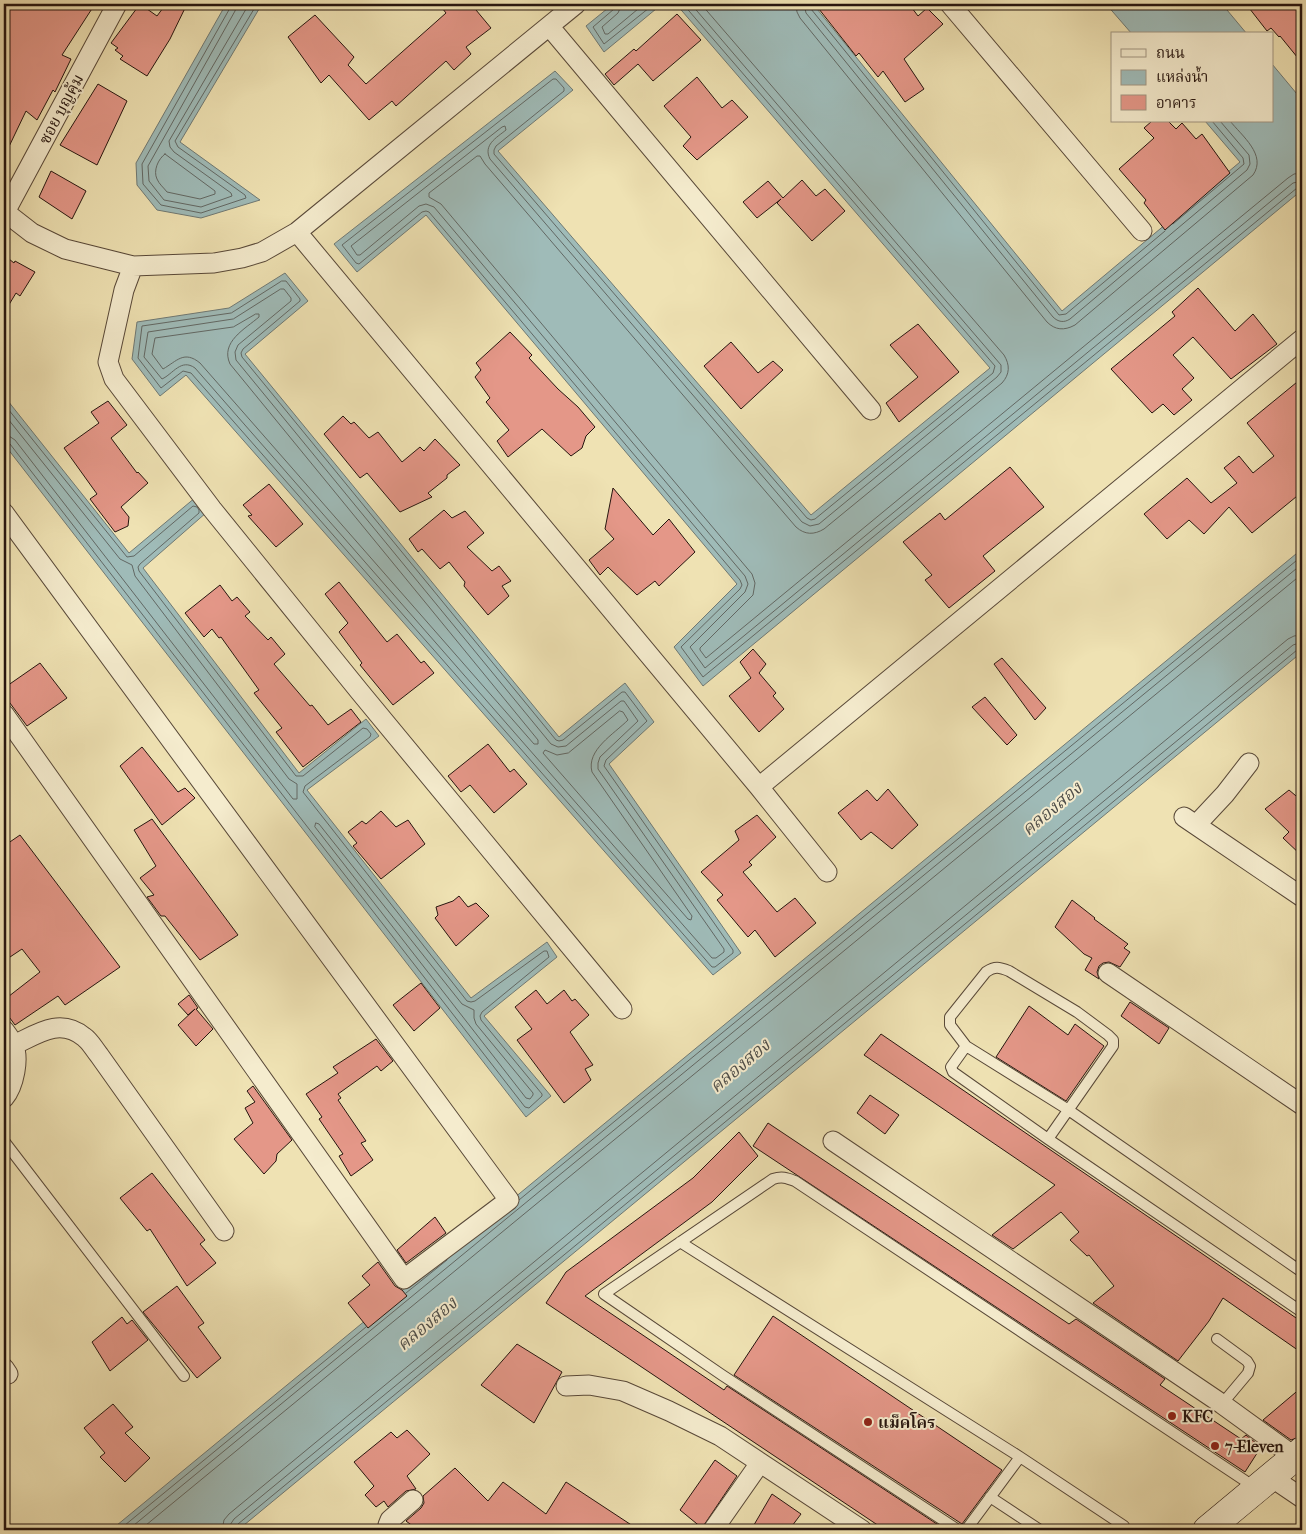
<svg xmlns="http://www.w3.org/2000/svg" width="1306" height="1534" viewBox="0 0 1306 1534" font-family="'IM FELL French Canon','Noto Serif Thai',serif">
	<rect width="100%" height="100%" fill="#efe2b3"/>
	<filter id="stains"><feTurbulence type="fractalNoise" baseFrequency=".004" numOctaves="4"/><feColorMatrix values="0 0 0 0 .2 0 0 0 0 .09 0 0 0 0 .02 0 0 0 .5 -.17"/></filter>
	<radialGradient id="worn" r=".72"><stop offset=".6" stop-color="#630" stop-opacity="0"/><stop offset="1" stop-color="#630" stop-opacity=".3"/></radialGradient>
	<path fill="#9fbbb8" stroke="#6f7974" d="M226,4h36l-82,138 80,58 -59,18 -44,-8 -20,-25 -1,-22z
		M613,4h49l-58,48 -18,-26z
		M676,4h137l249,307 178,-149 -35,-41h67v-57l30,36v90l-599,496 -29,-39 63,-63 -311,-369 -69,57 -23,-28 221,-173 18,19 -75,61 313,364 179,-147z
		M1106,4h116l25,30h-115z
		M285,273l23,28 -63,53 314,383 66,-54 29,39 -45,42 132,189 -28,22 -527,-600 -26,21 -28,-37 5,-37 92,-14z
		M4,396l125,157 67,-56 11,15 -64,56 156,205 67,-54 13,17 -72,54 164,208 76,-56 10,15 -73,59 67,80 -25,21 -522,-673z
		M1302,549v103l-1064,878h-127z"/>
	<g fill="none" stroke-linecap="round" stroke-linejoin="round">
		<path stroke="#626864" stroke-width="1" d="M230,4v4l-88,156 1,20 18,21 40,8 45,-15 -1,-3 -67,-48 -3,-6 82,-137
			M237,4l-2,7 -87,155 1,15 15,19 37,7 31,-11 -1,-3 -57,-41 -4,-5 -1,-6 80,-137
			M615,4l-1,5 -21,18 11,17 50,-40
			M622,4l-4,9 -16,14 3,7h3l36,-30
			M683,4l312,362 -2,7 -178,146 -4,1 -4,-2 -313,-364v-4l2,-4 68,-55v-3l-8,-9h-3l-211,166 14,18 3,1 63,-52 4,-1 3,1 311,368 2,5 -2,4 -59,58 22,30 594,-489 5,-1
			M691,4l310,361v7l-4,5 -178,147 -9,2 -8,-4 -312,-363c-7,-14 6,-21 16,-29l-1,-4 -3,1 -151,119 6,9h3l59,-49 7,-2 8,3 311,369 3,8 -3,8 -55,55 15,21 588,-485 9,-2
			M701,4l303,351c6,10 6,19 -2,28l-178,146c-10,6 -19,6 -28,-2l-311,-363 -5,-8h-3l-48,37v4l12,7 311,370 3,9 -2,12 -53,53v2l6,8 582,-480 6,-4 8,-1
			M796,4l1,8 3,6 247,304c8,8 17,9 28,3l178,-150c14,-20 -11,-39 -23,-54
			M804,4l2,9 247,304c5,5 11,6 17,2l177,-149 3,-6 -1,-9 -29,-34
			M810,4l1,5 248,306 7,-1 99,-83
			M165,154l50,37v3l-15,5 -33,-7c-3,-4 -8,-8 -10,-13 -4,-8 1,-20 8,-25z
			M1173,224l71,-60 -1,-6 -31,-37
			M282,281h4l14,18v2l-57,48 -2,4 1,4 314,383 3,1 4,-1 59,-48h3l22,29 -41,39 -2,6 129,184v3l-18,14h-3l-521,-594 -8,-2 -22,17 -23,-30 4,-32 89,-13z
			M281,289h3l7,9v3l-53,44 -3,7 1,8 315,384 7,3 8,-1 55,-45h3l14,20 -38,36 -2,6v6l126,180v3l-8,6h-4l-517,-590c-14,-10 -22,6 -33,11l-18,-22 4,-25 85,-13z
			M256,314h3v3c-14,12 -39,25 -29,47l308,376v4h-4l-334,-381c-16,-13 -23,-2 -37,6l-11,-15 3,-16 78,-11z
			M4,404l123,153 7,-1 59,-50 4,1 2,3v3l-59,51 -2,3 1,4 157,205h7l60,-48 4,1 4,5 -1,3 -65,49 -2,6 164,209 4,1 4,-1 69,-50h3l2,6 -67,55 -2,4 1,4 61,74v2l-13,12 -4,-1 -515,-663 -6,-3
			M4,414l116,145 12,6 3,11 154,203 8,5v15h-4l-278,-359 -6,-4 -5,-1
			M620,711l3,1 5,8c-14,14 -42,30 -36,52l100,144 -1,4 -3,-1 -145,-166 2,-3 12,5 11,-2z
			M316,823l3,1 143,180 12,6v8l2,6 57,69v2l-3,4 -4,-1 -211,-271z
			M519,1200l783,-644
			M406,1293l41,-33
			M119,1530l247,-203
			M128,1530l1174,-966
			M140,1530l1162,-956
			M222,1530l2,-10 5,-6 1059,-875 6,-3 8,-1
			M229,1530l1,-5 4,-6 1059,-874 9,-3
			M236,1530l2,-6 1059,-874 5,-2"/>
	</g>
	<path fill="#e49788" stroke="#26150f" d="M4,4h91l-33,51 9,4 -16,33 -2,-2 -16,30 -11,-9 -22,46z
		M140,4l17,12 9,-12h21l-17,35 -23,37 -27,-17 3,-3 -8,-6 3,-2 -7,-5z
		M439,4h32l20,24 -25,19 5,7 -17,16 -8,-9 -50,45 -4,-5 -23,19 -40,-45 -8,8 -33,-46 27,-22 39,42 -6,8 18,19 80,-71z
		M815,4h94l9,12 9,-8 16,16 -39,35 20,30 -19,13 -22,-31 -5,6 -19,-24 -3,3z
		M1246,4h56v59l-22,-27 -1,1 -8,-9 -4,3z
		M677,14l24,26 -48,41 -15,-17 -24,21 -9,-11 29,-25 2,2z
		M697,77l25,31 10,-8 16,17 -51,43 -14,-14 8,-9 -27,-31z
		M98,84l29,17 -30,64 -37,-20z
		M1152,121h16l8,8 6,-6 14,16 6,-5 28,39 -65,57 -21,-27 2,-3 -27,-31 35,-31 -10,-10z
		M51,171l35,20 -14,28 -33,-22z
		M802,180l14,16 9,-7 20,22 -33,30 -35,-38 4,-4 -24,19 -14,-16 25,-21 15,17z
		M4,255l10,8 1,-2 20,11 -15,24 -4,-3 -12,20z
		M1198,288l37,43 18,-17 24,30 -46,35 -38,-42 -20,18 21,23 -12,11 10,11 -18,15 -11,-11 -11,9 -41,-44 64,-53 -3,-4z
		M918,324l41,48 -60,50 -13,-19 32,-26 -28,-32z
		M510,332l22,23 -3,3 29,31 20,18 17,20 -9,9 -4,12 -11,8 -29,-27 -34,28 -11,-16 12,-11 -23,-28 4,-4 -15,-21 6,-7 -5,-7z
		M731,342l27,31 15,-12 10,9 -42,39 -37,-43z
		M1302,378v114l-50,41 -23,-26 -25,27 -15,-14 -22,19 -23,-25 43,-36 24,25 26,-20 -13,-15 15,-12 14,17 21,-17 -27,-33z
		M108,401l19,24 -16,13 26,35 1,-1 10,11 -27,24 8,10 -1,9 -13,6 -25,-33 7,-5 -33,-46 35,-25 -8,-11z
		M343,416l8,8 3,-2 15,16 9,-6 24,30 18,-15 4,4 11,-12 25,26 -13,10v3l-19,15 4,4 -32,15 -33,-39 -7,5 -36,-44z
		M1010,467l34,40 -61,49 12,15 -46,37 -24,-28 7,-5 -29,-33 37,-29 5,7z
		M269,484l34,40 -27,23 -28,-31 4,-1 -9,-10z
		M613,488l40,47 16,-16 26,33 -36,34 -4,-5 -18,14 -29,-28 -8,8 -11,-15 25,-21 -9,-10z
		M444,510l8,8 13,-7 19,22 -17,14 25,24 7,-5 12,15 -9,5 7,10 -21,19 -24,-29 1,-4 -16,-20 -9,7 -18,-20 -4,3 -9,-13z
		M339,582l48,60 10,-8 24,29 3,-2 10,12 -41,32 -33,-40 2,-2 -23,-31 9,-9 -23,-29z
		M220,585l12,16 5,-4 13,15 -5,4 23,24 3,-3 14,17 -11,10 36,42 2,-1 16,20 23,-16 10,13 -58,45 -27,-35 6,-4 -28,-35 5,-3 -38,-53 -2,1 -7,-9 -8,8 -19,-24z
		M753,649l13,15 -7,9 17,20 -3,3 11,13 -25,23 -30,-36 22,-18 -11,-16z
		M1002,658l44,50 -11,12 -41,-56z
		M40,663l27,35 -40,28 -23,-31v-7z
		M985,697l32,38 -10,10 -35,-38z
		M488,744l22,28 4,-3 13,15 -33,29 -24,-28 -9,7 -13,-16z
		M142,747l36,45 7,-4 10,10 -33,27 -42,-59z
		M888,789l30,36 -26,24 -21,-17 -10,8 -23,-27 29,-23 10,11z
		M1289,790l13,11v55l-19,-18 6,-6 -24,-23z
		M381,811l15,16 12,-7 17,24 -44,35 -28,-33 4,-3 -9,-11 14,-11 4,3z
		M757,815l19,22 -27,25 3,3 -9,7 34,40 18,-14 21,25 -41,34 -20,-27 -7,7 -31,-37 6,-5 -22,-23 38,-32 -4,-9z
		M152,819l86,116 -38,25 -35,-44h-4l-14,-19 7,-2 -14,-17 16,-12 -22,-36z
		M20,835l100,132 -55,38 -7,-9 -43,29 -11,-15v-10l36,-28 -18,-23 -18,12v-115z
		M459,896l9,11 8,-4 13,13 -33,30 -21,-28 3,-3 -2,-8 17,-6z
		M1072,900l23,18 -1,1 34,25 -4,4 6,4 -10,15 -11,-5 -6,1 -4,3 -2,6 2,7 -14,-9 7,-12 -8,-4 -29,-27z
		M421,983l19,25 -26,23 -21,-26z
		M536,990l11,14 17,-14 8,11 3,-2 14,16 -19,17 23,33 -8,4 6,11 -27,23 -47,-63 15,-11 -17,-22z
		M189,995l9,13 -2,1 17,20 -17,17 -18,-21 17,-16 -7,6 -10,-11z
		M1130,1002l39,26 -10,16 -38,-28z
		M1029,1006l39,29 7,-11 29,22 -38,55 -70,-44z
		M881,1034l421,288v31l-79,-55 -14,23 -31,40 -85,-58 21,-17 -25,-31 -2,1 -17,-16 9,-8 -18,-20 -48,37 -21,-14 63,-50 -191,-130z
		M376,1039l17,22 -12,10 -4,-5 -39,28 3,4 -3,2 28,41 -5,2 12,17 -22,16 -12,-20 4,-2 -24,-35 3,-2 -16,-23 32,-21 -5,-6z
		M253,1086l39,54 -15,14 -1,7 -12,13 -30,-35 19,-16 -8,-15 10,-6 -8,-11z
		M870,1095l29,20 -14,19 -28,-21z
		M768,1123l301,201 7,-5 89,60 -5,6 81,54 5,-4 15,12 -16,25 -492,-326z
		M739,1132l19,24 -46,46 -127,94 139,94 3,-4 219,144h-61l-339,-227 20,-31 127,-94z
		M152,1173l53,67 -5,4 16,19 -29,23 -37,-57 -3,2 -27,-33z
		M435,1217l11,16 -40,30 -9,-13z
		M378,1262l17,24 7,4 5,6 -39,32 -20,-25 22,-18 -8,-9z
		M177,1286l27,37 -6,4 23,31 -24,20 -54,-66z
		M773,1316l229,154 -40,54 -228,-149z
		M122,1317l5,7 5,-4 16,20 -38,31 -18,-29z
		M517,1344l45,28 -28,51 -53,-38z
		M1302,1387v49l-11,4 -28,-20z
		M113,1404l20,23 -8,6 25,25 -25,24 -25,-25 5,-4 -21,-25z
		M407,1430l23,24 -23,22 9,13 -10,2 -18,16 -4,-6 -8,6 -11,-12 9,-9 -20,-24 37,-30 6,6z
		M715,1460l22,16 -35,52 -22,-18z
		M455,1468l33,33 15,-19 43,32 20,-32 73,48h-221l-12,-9 15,-13 3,-5 -1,-7z
		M772,1494l29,20 -12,16h-38z"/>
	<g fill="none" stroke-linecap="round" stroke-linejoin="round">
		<g stroke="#584838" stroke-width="12">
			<path id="lane" d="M966,1046l-16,-21v-8l36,-45c9,-6 13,-5 23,-1l68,41 31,23 5,5v6l-65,93
				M4,1141l180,235
				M680,1242l340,215 104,69 -4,4
				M1302,1272l-235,-163 -101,-63 -15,21 2,5 95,67 254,173
				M1217,1339l30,22 3,5 -2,7 -26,31
				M990,1497l50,33
				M958,1530l-236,-155 -118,-81 169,-115c9,-3 14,-1 22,2l461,307
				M966,1530l54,-73"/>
		</g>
		<g stroke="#584838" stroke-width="21">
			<path id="street" d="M950,4l192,227
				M549,26l322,384
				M5,212l27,21 33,16 68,17 81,-3 28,-5 20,-6 35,-20 279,-228
				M4,214l113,-210
				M297,232l462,555 68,85
				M133,266l-9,24 -16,72 6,17 98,130 148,183 262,317
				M4,513l505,687 -105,79 -400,-565
				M759,787l543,-448
				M1184,817l118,80
				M1196,825l29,-31 24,-31
				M1108,973l194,132
				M4,1030c3,4 7,9 9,14 7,14 1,42 -9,54
				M14,1045c23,-11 46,-28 70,-8 6,4 10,12 15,18l125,176
				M833,1141l389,263 73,53
				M4,1368l4,6
				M566,1386l23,-1 34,6 46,20 51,25 142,94
				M1271,1477l31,21
				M390,1530l-2,-5 2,-5 23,-20
				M713,1530l47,-67"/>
		</g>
		<g stroke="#26150f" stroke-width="29">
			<path id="secondary" d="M1207,1530l95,-79"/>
		</g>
		<use href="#lane" stroke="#f5ecce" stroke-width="10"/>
		<use href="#street" stroke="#f5ecce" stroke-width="19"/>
		<use href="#secondary" stroke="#f5ecce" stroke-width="28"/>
	</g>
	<g fill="#8f2418" stroke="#f5ecce" stroke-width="2">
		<circle cx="1172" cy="1416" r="5"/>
		<circle cx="868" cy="1422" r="5"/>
		<circle cx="1215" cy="1446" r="5"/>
	</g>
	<g text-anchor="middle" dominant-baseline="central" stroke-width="4" stroke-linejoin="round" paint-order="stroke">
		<g font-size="16" fill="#26150f" stroke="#f5ecce">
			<text transform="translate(61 109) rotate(-62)">ซอย บุญคุ้ม</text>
		</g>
		<g font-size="16" font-weight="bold" fill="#26150f" stroke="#f5ecce" text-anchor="start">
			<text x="1182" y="1416">KFC</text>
			<text x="878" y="1422">แม็คโคร</text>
			<text x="1225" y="1446">7-Eleven</text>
		</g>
		<g font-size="18" font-style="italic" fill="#504f4a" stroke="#f5ecce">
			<text transform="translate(1052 809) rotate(-40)">คลองสอง</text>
			<text transform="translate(740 1066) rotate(-40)">คลองสอง</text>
			<text transform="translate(427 1324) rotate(-40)">คลองสอง</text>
		</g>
	</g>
	<rect width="1306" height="1534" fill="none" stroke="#efe2b3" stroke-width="20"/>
	<rect x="5" y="5" width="1296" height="1524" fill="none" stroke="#26150f" stroke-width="2.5"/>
	<rect x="10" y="10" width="1286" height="1514" fill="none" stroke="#26150f"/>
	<rect x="1111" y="32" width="162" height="90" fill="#f5ecce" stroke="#a29682"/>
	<rect x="1121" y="49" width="25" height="8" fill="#f5ecce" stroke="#a29682"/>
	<text x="1156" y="58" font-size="15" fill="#26150f">ถนน</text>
	<rect x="1121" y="70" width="25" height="15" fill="#9fbbb8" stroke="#a29682"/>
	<text x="1156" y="82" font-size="15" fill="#26150f">แหล่งน้ำ</text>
	<rect x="1121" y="95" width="25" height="15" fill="#e49788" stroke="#a29682"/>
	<text x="1156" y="108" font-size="15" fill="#26150f">อาคาร</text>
	<rect width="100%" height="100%" filter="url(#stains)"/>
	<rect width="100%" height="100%" fill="url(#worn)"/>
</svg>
